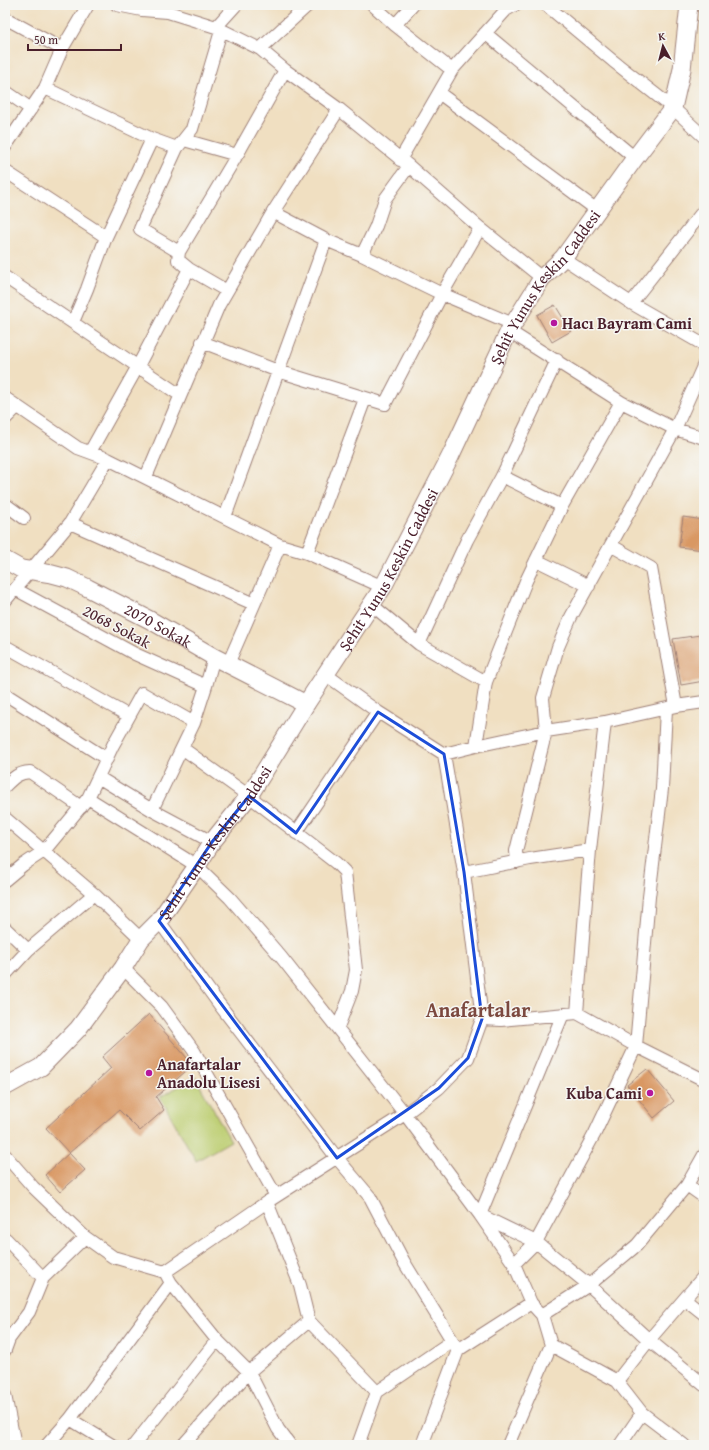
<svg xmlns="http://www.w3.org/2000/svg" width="709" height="1450" viewBox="0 0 709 1450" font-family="'Gentium Book Plus',serif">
	<rect width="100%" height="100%" fill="#f6f6f2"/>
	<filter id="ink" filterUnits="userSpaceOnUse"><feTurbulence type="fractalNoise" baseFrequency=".025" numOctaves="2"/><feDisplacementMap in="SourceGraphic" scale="8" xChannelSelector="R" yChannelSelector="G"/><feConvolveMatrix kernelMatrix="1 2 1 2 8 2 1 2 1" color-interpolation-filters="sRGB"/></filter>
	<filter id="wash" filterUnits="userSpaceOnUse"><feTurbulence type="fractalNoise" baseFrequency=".012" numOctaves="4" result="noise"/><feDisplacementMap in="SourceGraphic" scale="16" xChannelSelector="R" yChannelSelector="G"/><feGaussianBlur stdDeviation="0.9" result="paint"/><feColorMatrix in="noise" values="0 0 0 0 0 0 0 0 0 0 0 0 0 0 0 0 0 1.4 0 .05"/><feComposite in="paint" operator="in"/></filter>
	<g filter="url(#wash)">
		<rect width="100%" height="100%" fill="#f0dfc1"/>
		<path fill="#bccd70" stroke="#83764e" d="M195,1077l36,64 -35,20 -36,-64z"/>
		<g id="blocks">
			<path fill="#d99864" d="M555,305l16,26 -19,11 -15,-27z
				M683,517l21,3v30l-25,-3z
				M700,635l4,25v21l-23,4 -8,-46z
				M149,1014l44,51 -37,32 8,13 -24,21 -21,-21 -50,43 -23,-25 65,-60 -9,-11z
				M647,1069l27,32 -20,17 -27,-33z
				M69,1153l16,17 -25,22 -15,-17z"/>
		</g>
	</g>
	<g filter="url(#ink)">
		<use href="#blocks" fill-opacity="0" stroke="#9d7f76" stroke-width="1"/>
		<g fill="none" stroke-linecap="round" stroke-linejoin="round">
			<g stroke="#9d7f76" stroke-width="14">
				<path id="street" d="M117,5l25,5 26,2 48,15 44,22 25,21 54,39 70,57 71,62 62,50
					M373,5l22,20 57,45
					M546,5l67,56 60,47 31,29
					M5,18l57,31
					M395,25l18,-20
					M216,27l20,-22
					M485,33l150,125
					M260,49l48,-44
					M45,88l107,51 25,9
					M5,91l26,18
					M439,93l158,117
					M184,140l53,15
					M5,147l40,-59 17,-39 26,-44
					M400,160l52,-90 54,-60 9,-5
					M5,171l101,66
					M273,212l53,28 36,15 80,39 71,30
					M179,252l-39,-23 37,-81 15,-19 29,-98
					M362,255l14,-29 9,-27 24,-33
					M563,258l68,45 73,42
					M5,277l175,118
					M227,291l-38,-22 -11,-9 1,-8 58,-97 48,-85
					M631,303l73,-93
					M73,322l14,-33 19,-52 46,-98
					M509,331l112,71 54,27 29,9
					M202,342l76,29 107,33 57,-110 38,-66
					M5,398l73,50 30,11 172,86 27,8 76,34
					M5,419l12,-12
					M90,452l48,-86 51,-97
					M502,476l60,30
					M146,477l73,-172 54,-93 66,-103
					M5,504l19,14
					M225,517l101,-277
					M70,523l184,81
					M612,546l39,22 25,138
					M307,553l58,-154
					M536,560l53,26
					M15,589l120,65 71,32
					M5,601l65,-78 38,-64
					M372,605l47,39 67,38
					M419,644l48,-104 35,-64 55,-116
					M5,646l124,70
					M228,664l52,-119
					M5,694l102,65
					M476,746l10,-64 40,-101 36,-75 59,-104
					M182,748l67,48 87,67 9,9 11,98 -4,21 -14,36
					M444,754l32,-8 70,-15 59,-9 71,-16 28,-4
					M98,777l54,33 60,32
					M5,786c9,-9 13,-13 25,-14l51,35
					M88,798l109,68 33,32 51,59 124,157 75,101 34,49 17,39 11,12 9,30 66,36 25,32 42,32
					M152,810l42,-87 12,-37 8,-29
					M5,818l89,76 47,45
					M296,833l82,-121
					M517,862l-1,-11 30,-120 -3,-33 15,-51 13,-30 104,-188 29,-65
					M464,872l66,-13 60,-9
					M5,880l18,-15 21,-14 44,-53 25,-53 29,-52 52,30
					M159,921l60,83 118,154 33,39 34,65 54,88 -36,95
					M5,928l23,22
					M123,968l39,39 32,44 82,145
					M5,975l23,-25 66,-56
					M577,1013l13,-163 15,-128
					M563,1014l-83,201 56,27 53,43 60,55 55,45
					M482,1019l19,1 76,-7 59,33 68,34
					M5,1155l28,32 52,50 28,20 52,15 6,11 46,57 32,32 29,57 12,16
					M687,1185l17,12
					M267,1202l33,83 9,36 68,71 -19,53
					M6,1239l37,39
					M514,1264l22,-22 59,-109 41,-87 13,-149 13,-108 4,-80
					M165,1272l102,-70 138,-88 34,-26 29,-30 14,-39 -18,-147 -20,-118 -66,-42 -53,-38
					M685,1299l19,15
					M542,1315l47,-30 48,-40 50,-60 17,-30
					M5,1350l4,-11 20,-27 14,-34 42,-41
					M458,1350l73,-47
					M617,1381l32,-41 55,-64
					M377,1392l75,-51
					M5,1395l10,50
					M47,1445l23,-26
					M112,1445l-42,-26 101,-136
					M134,1445l83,-105
					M183,1445l66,-73 60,-51
					M508,1445l43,-100
					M620,1445l22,-32"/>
			</g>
			<g stroke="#9d7f76" stroke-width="19">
				<g id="secondary">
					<path id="s1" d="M5,560l16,9 31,5 15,4 21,10 62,32 64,37 92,47"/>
					<path id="s2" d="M5,1087l36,-20 37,-38 45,-61 18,-29 18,-18 38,-55 15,-24 37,-46 57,-92 77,-117 68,-132 58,-124 33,-53 21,-20 72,-100 38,-50 9,-39 7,-64"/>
				</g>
			</g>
			<use href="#street" stroke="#fff" stroke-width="12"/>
			<use href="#secondary" stroke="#fff" stroke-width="17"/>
		</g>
	</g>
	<path fill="none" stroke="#1d4ed8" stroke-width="3" stroke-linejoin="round" d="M378,712l66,42 20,118 18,147 -14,39 -29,30 -102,70 -178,-237 53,-79 37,-46 47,37z"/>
	<g fill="#b5179e" stroke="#f6f6f2" stroke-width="1.5">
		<circle cx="554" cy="323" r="4"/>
		<circle cx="149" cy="1073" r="4"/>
		<circle cx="650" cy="1093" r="4"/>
	</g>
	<g text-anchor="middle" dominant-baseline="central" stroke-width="3" stroke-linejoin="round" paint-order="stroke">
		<g font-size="16" fill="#4a1f2b" stroke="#f6f6f2">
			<text stroke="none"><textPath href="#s2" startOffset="974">Şehit Yunus Keskin Caddesi</textPath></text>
			<text stroke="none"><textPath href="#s2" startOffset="650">Şehit Yunus Keskin Caddesi</textPath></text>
			<text stroke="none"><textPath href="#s1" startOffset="168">2070 Sokak</textPath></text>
			<text transform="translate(117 626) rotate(28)">2068 Sokak</text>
			<text stroke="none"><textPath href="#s2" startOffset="326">Şehit Yunus Keskin Caddesi</textPath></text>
		</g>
		<g font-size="16" font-weight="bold" fill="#4a1f2b" stroke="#f6f6f2" text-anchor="start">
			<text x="562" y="323">Hacı Bayram Cami</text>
			<text x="157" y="1064">Anafartalar<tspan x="157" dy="18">Anadolu Lisesi</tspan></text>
			<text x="642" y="1093" text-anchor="end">Kuba Cami</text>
		</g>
		<g font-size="20" font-weight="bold" fill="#7c493f" stroke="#f6f6f2">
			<text x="478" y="1009">Anafartalar</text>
		</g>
	</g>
	<rect width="709" height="1450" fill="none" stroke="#f6f6f2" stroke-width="20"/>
	<g transform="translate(663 46) rotate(353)" stroke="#f6f6f2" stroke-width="3" paint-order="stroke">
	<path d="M0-3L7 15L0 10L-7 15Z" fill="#4a1f2b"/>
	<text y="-6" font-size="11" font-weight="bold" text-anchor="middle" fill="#4a1f2b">K</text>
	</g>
	<path d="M28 44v6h93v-6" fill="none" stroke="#4a1f2b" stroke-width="2"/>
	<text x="34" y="44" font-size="12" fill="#4a1f2b" stroke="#f6f6f2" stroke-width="3" paint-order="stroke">50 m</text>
</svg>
